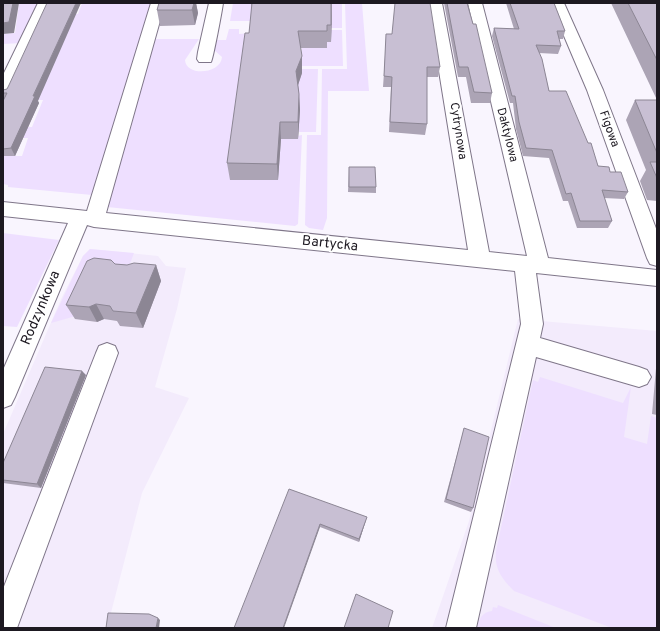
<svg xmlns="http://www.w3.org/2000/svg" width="660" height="631" viewBox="0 0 660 631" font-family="Overpass,sans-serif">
	<rect width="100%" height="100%" fill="#f9f5fe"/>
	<path fill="#f3ebfc" d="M90,249l68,7 8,10 20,2 -9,41 -22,78 34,11 -47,95 -35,135h-104v-194l59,-137 21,-41z
		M518,319l139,12v297h-225l37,-107z"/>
	<path fill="#eedfff" d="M19,3h21l-18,40 -19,1v-10l12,-1z
		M82,3h72l-62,192 -84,-8v-2l-5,-1v-28h19l6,-18h-25v-6l9,-5h20l11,-27h-38l59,-86h14z
		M233,3h20l11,41h-25l24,1 20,41h16l-3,-1 5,-16h17l-2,63h-17v-19l-55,67h34l3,-41 21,-4 -4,89 -3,2 -188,-19 3,-23 19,-48 24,-97h46l-14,21c1,17 36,14 37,-3l-8,-7 1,-10h11l3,-11h10v5l12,-1 1,-12h-22z
		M315,3h27v25h-12z
		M345,3h17l7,88h-41l-1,127 -4,12 -14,-2 -4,-3 2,-90h14l1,-66h25z
		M330,30h12l1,36h-42l1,-19 25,-5z
		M3,233l56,7 -42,87 -14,-1z
		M90,249l44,4 -6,16 -52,47 -25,7 32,-67z
		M540,377l83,26 8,-16 -7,50 23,7 4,-28 6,2v210h-45l-98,-37c-12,-12 -20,-22 -18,-40l37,-171 5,2z
		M498,605l58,23h-79c2,-9 5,-16 15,-17l1,-4 4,1z"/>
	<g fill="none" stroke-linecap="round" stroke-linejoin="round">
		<g stroke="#7f7689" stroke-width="2">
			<path id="minor" d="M38,3h14l-41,89 -2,4 -6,1v-22z
				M151,3h14l-59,210 362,37 -40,-247h14l47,249 38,4 -59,-253h14l66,255 109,12v16l-121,-13 7,51 -3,14 99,29 8,3 4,7 -4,7 -8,3 -103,-30 -60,271h-30l75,-304 -6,-53 -421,-44 -7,-2 -72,172 -4,8 -8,3v-38l65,-147 -65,-7v-14l84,9z
				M209,3h14c-1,8 -10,56 -12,59h-12l-2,-3 1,-7z
				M550,3h14l39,87 54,141v35l-7,-2 -3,-6 -60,-168z
				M107,343l8,3 3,7 -101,275h-14v-39l93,-236 3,-7z"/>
		</g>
		<use href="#minor" fill="#fff" fill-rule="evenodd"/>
	</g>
	<path fill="#aca4b5" d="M196,3l2,10 -3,12 -35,1 -3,-16z
		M251,3h81l-1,39h-4v6h-27l2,25 -4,12 2,25 -2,29h-17l-3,41h-48l-3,-17 22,-130 3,-23z
		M444,3h23l25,90 -2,10h-19l-5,-26h-8z
		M506,3h48l11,28 -2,8h-4l2,7 -3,8 -19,-1 10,38 49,75 12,6 18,20 -4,7 -20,-1 8,23 -4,7h-31l-9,-27h-5l-14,-43 -26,-2 -7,-27 -3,-26h-3l-18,-67 2,-8 20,1z
		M611,3h46v97z
		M392,34l48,33 -2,10h-11v47l-2,11 -36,-3 2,-45h-8l3,-43z
		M3,90l35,11 1,2 -24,53h-12v-55l1,-2 -1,-1z
		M635,100h22v101l-10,-1 -7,-19 6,-11 -20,-50z
		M349,167l27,20v6l-28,-1z
		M115,264l12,1h29l5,16 -18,47 -23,-2 -3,-5 -13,-2 -7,3 -22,-3 -9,-14z
		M657,357v58l-5,-1z
		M86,375l-45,113 -38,-5v-20z
		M464,428l9,80 -2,4 -27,-10 19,-69z
		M289,489l77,31 -7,22 -39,-15z"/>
	<path fill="#8c8694" d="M13,3h6l-5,30 -11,1v-11z
		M76,3h5l-43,98 1,2 -24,53 -4,-8 22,-52z
		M194,3h2l2,10 -3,12 -3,-15z
		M332,3v12l-1,27v-17z
		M302,56v17l-5,15 -1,-17z
		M299,94l1,16 -2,29v-17z
		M280,122l1,17 -3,41 -1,-16z
		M156,265l5,16 -18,47 -7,-15z
		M96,304l8,15 -7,3 -8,-15z
		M82,371l4,4 -45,113 -4,-4z
		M367,517l-1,3 -7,22v-3z
		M320,524v3l-36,101h-1z
		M158,618l2,2 -1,8h-3z"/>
	<path fill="#c8bfd3" stroke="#8c8694" d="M3,3h10l-4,19 -6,1z
		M47,3h29l-43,93h2l-24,52 -8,1v-48l4,-8h-4v-3l4,-1 2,-4z
		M159,3h35l-2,7h-35z
		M252,3h79v22h-4v6h-29l4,25 -6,15 3,23 -1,28h-18l-3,42 -50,-1 18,-130h4z
		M395,3h35l10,64h-13v57l-37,-2 2,-45 -8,-1 2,-42h6z
		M447,3h20l6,21h3l16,69 -18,-1 -6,-25h-9z
		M510,3h44l11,28h-8l4,15 -25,-1 6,14 7,32h17l22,52h3l7,23 11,1 1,5h11l7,20 -26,-2 10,31h-32l-9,-28 -5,1 -14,-44 -26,-2 -7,-26 -4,-26h-3l-18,-68 25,1z
		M628,3h29v57z
		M635,100h22v53z
		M650,162h7v16z
		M349,167h26l1,20h-27z
		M94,258l17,2 4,4 12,1 7,-2 22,2 -20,48 -23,-2 -3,-5 -14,-2 -7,3 -23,-2 21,-44z
		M45,367l37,4 -45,113 -34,-4v-17z
		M464,428l25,9 -16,71 -27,-9z
		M289,489l78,28 -8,22 -39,-15 -37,104h-49z
		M356,594l37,17 -5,17h-44z
		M108,613l41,1 9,4 -2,10h-50z"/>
	<g text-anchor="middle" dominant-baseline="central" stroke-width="4" stroke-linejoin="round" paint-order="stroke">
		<g font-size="12" fill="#1d1921" stroke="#fff">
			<text transform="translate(609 129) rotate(70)">Figowa</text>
			<text transform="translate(458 131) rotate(81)">Cytrynowa</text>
			<text transform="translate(507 135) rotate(76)">Daktylowa</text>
		</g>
		<g font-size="14" fill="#1d1921" stroke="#fff">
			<text transform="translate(330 244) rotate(6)">Bartycka</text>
			<text transform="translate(41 308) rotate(-67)">Rodzynkowa</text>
		</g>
	</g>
	<rect width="660" height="631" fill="none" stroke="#1d1921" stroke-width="8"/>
</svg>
